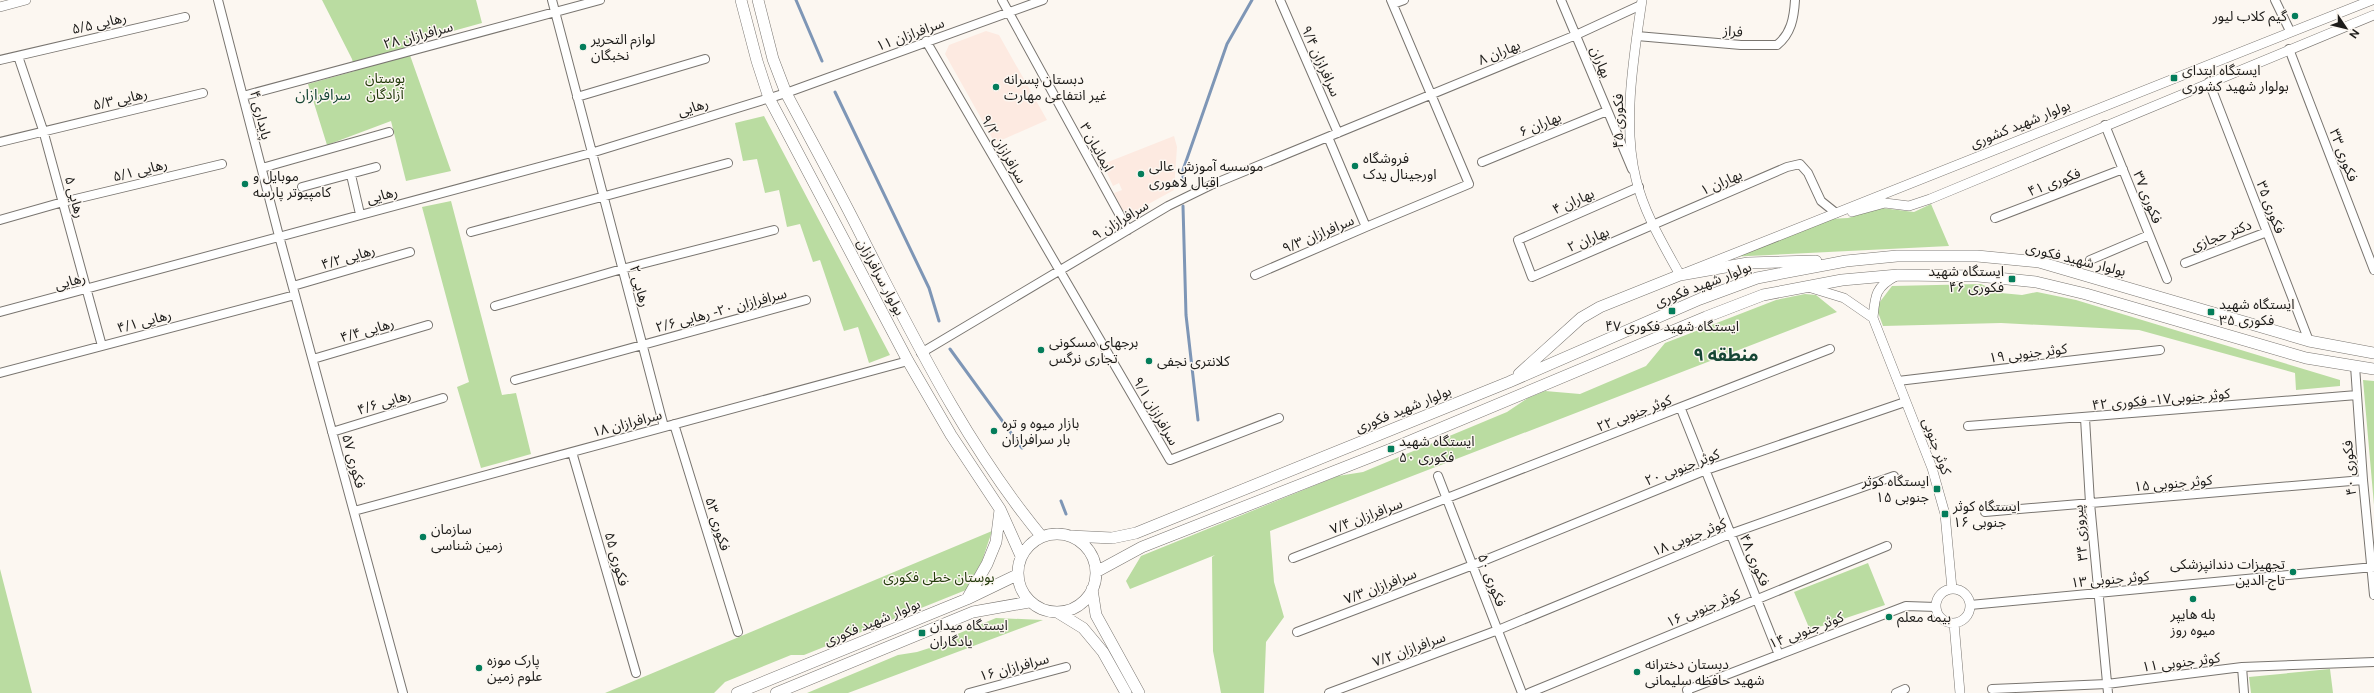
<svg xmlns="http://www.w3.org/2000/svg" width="2374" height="693" viewBox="0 0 2374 693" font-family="'Public Sans','Noto Sans Arabic',sans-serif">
	<rect width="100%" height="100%" fill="#fcf7f1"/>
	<path fill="#fdeae1" d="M986,31l13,4 48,85 -52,23 -50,-89 4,-9z
		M1174,136l3,11 -3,43 -42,23 -9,-2 -9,-18 8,-3 -3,-7 -6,3 -10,-22z"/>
	<path fill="#badca1" d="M322,0h154l6,23 -76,21 45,127 -45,10 -15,-60 -64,24 -19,-61 47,-13 -3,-12z
		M764,116l126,239 -21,8 -11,-36 -14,4 -24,-71 -7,2 -13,-38 -13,3 -8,-37 -14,3 -8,-34 -14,2 -8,-38z
		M451,201l51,194 14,-2 15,61 -50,14 -24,-81 12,-5 -47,-175z
		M1931,204l18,42 -221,11 101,-38 19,-1 34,-10 32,4z
		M1981,284l20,9 21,2 15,-3 39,8 264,80v6l-44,4 -1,-17 -156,-43 -138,-7 -118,3 -7,-19 16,-21z
		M1805,294l11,1 21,17 -567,219 4,51 10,35 -18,25 -2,51h-43l-8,-42 -1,-94 3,-2 -85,34 -4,-8 15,-25 197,-80 25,-4 144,-60 21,-14 17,-7 35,3 66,-28 19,-23 111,-43z
		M2363,380l11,1v124z
		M992,531l-10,30 -16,29 -162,65h-13l-66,27 -11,11h-109z
		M1868,563l17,42 -75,25 -16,-38z
		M0,569l32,124h-32z
		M996,618l47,2 -195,73h-41l91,-38 19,-3 25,-8 13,-9z
		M2330,669l3,24h-82l-2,-16z"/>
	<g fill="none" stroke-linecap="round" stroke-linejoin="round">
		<path stroke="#7e96b6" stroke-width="3" d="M796,0l26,61
			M835,92l94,196 10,33
			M1183,179v-9l44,-126 25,-44
			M1183,206l3,109 12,105
			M950,349l72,99
			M1061,501l5,13"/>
		<g stroke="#797570" stroke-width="10">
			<path id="minor" d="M218,0l61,236 124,457
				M552,0l112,427
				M1002,0l126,230
				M1280,0l58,133
				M1561,0l71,169
				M2275,0l15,31
				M1393,4l11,-4
				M1637,36l104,9h36c14,-11 17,-27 18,-45
				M926,41l244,419 109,-42
				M2289,49l85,221
				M18,56l25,74 59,216
				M0,60l185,-43
				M2209,82l100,259
				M243,96l357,-96
				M577,97l128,-38
				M2105,125l62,154
				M0,142l203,-49
				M1482,162l125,-51
				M262,168l127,-36
				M351,175l9,39
				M302,187l74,-20
				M1639,187l-121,53 14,37 255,-110 13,-3 8,9 13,28 15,12
				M1995,218l128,-49
				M0,220l63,-18 159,-38
				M1366,227l103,-43 -78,-184
				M471,232l257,-69
				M2090,260l59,-25
				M2185,263l82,-31
				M1255,275l111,-48 -38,-90
				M293,286l117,-34
				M495,306l127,-37 152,-39
				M0,312l591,-159 195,-60 257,-93
				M921,353l247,-147 43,-21 365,-150 65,-30
				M313,359l115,-34
				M2355,366l8,114 11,115
				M0,373l295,-78
				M515,380l291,-80
				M1898,381l262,-31
				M1681,409l98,246
				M2085,418l5,85 18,190
				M674,424l64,208
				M1968,426l389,-31
				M332,432l111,-34
				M572,452l64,221
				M1438,476l84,217
				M354,511l554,-150
				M1985,512l378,-32
				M1293,558l537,-209
				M1970,605l404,-38
				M1297,632l176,-67 233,-95 199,-68
				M2242,667l2,26
				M1992,689l115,-5 135,-17 132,-5
				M969,693l97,-26
				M1329,693l169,-63 232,-96 164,-58
				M1529,693l358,-147
				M1688,693l-1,-3 219,-84 30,1
				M1896,693l9,-4"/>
		</g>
		<g stroke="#797570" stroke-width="10">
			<path id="tertiary" d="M1642,0c-8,55 -20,124 -6,179 8,34 27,65 44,96l692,-275
				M0,7l26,-7
				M1852,212l33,-9 24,3 21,-7 444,-184
				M1896,276c-21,11 -21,20 -23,42l59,150 13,46 7,75
				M1808,287l36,11 29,20
				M1936 606a17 17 0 1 1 34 0a17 17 0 1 1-34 0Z
				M1954,623l6,70"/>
		</g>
		<g stroke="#797570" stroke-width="12">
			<path id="secondary" d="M741,0l16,61 12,37 139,263 43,74 49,74 21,47
				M758,0l15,59 13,34c27,51 55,101 80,152 52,101 103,204 176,292
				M1519,374l62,-56 19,-11 80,-32 68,-12 68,-2
				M1018 573a39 39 0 1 1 78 0a39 39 0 1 1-78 0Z
				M1070,536l42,2 24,-5 373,-151 191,-83 57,-21 89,-17 51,-5h80l62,6 270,79 65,12
				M1096,572l46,-25 249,-98 315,-132 57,-22 79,-15 56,-5 80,1 58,6 50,12 220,64 68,11
				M1092,589l4,26 43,78
				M967,599l20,-35 9,-22 4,-32
				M1057,612l26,16 20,24 23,41
				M737,693l230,-94 50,-24
				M776,693l197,-81 56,-10"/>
		</g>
		<use href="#minor" stroke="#fff" stroke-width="8"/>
		<use href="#tertiary" stroke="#fff" stroke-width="9"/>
		<use href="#secondary" stroke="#fff" stroke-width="11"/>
	</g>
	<g fill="#047d5b" stroke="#fcf7f1" stroke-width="1.5">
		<circle cx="2295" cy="16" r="4"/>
		<circle cx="583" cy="47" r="4"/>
		<rect x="2170" y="74" width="8" height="8" rx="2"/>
		<circle cx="996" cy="87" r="4"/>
		<circle cx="1355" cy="166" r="4"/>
		<circle cx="1141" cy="174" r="4"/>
		<circle cx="245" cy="184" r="4"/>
		<rect x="2008" y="275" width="8" height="8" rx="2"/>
		<rect x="1668" y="307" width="8" height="8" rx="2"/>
		<rect x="2207" y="308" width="8" height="8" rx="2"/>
		<circle cx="1041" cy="350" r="4"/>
		<circle cx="1149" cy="361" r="4"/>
		<circle cx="994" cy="431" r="4"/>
		<rect x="1387" y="445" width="8" height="8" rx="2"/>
		<rect x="1933" y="485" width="8" height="8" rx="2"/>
		<rect x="1941" y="510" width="8" height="8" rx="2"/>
		<circle cx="423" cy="537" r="4"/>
		<circle cx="2293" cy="572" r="4"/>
		<circle cx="2193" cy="599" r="4"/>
		<circle cx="1889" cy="617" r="4"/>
		<rect x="918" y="629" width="8" height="8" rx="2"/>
		<circle cx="479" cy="668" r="4"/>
		<circle cx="1637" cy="672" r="4"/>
	</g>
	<g text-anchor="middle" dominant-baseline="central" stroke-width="3" stroke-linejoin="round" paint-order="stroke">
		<g font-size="14" fill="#1d1c1a" stroke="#fcf7f1" text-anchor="start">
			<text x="2287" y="16" text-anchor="end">گیم کلاب لیور</text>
			<text x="591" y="39">لوازم التحریر<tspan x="591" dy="16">نخبگان</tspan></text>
			<text x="2182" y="70">ایستگاه ابتدای<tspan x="2182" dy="16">بولوار شهید کشوری</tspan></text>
			<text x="1004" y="79">دبستان پسرانه<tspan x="1004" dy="16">غیر انتفاعی مهارت</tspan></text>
			<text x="1363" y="158">فروشگاه<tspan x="1363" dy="16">اورجینال یدک</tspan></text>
			<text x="1149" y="166">موسسه آموزش عالی<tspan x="1149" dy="16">اقبال لاهوری</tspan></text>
			<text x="253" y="176">موبایل و<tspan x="253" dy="16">کامپیوتر پارسه</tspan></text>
			<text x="2004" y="271" text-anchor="end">ایستگاه شهید<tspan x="2004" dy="16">فکوری ۴۶</tspan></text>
			<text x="2219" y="304">ایستگاه شهید<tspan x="2219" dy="16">فکوری ۳۵</tspan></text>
			<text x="1672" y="326" text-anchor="middle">ایستگاه شهید فکوری ۴۷</text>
			<text x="1049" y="342">برجهای مسکونی<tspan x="1049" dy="16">تجاری نرگس</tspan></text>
			<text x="1157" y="361">کلانتری نجفی</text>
			<text x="1002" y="423">بازار میوه و تره<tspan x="1002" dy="16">بار سرافرازان</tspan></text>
			<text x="1399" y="441">ایستگاه شهید<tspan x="1399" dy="16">فکوری ۵۰</tspan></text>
			<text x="1929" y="481" text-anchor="end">ایستگاه کوثر<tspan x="1929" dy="16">جنوبی ۱۵</tspan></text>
			<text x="1953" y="506">ایستگاه کوثر<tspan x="1953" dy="16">جنوبی ۱۶</tspan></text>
			<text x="431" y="529">سازمان<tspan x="431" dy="16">زمین شناسی</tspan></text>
			<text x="2285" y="564" text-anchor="end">تجهیزات دندانپزشکی<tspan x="2285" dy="16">تاج الدین</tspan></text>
			<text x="2193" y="614" text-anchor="middle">بله هایپر<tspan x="2193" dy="16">میوه روز</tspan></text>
			<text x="1897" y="617">بیمه معلم</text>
			<text x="930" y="625">ایستگاه میدان<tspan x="930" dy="16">یادگاران</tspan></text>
			<text x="487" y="660">پارک موزه<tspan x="487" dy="16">علوم زمین</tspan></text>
			<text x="1645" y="664">دبستان دخترانه<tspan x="1645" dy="16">شهید حافظه سلیمانی</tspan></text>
		</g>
		<g font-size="14" fill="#1d1c1a" stroke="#fcf7f1">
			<text transform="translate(99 23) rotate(-13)">رهایی ۵/۵</text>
			<text transform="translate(1733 31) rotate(4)">فراز</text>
			<text transform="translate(910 34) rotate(-20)">سرافرازان ۱۱</text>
			<text transform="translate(418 35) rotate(-15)">سرافرازان ۲۸</text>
			<text transform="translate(1499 52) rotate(-22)">بهاران ۸</text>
			<text transform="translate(1321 61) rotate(66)">سرافرازان ۹/۴</text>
			<text transform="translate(1601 62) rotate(68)">بهاران</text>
			<text transform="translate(120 99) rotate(-13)">رهایی ۵/۳</text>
			<text transform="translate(693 107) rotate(-17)">رهایی</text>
			<text transform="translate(261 115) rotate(76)">پایداری ۴</text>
			<text transform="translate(1618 121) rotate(-90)">فکوری ۴۵</text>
			<text transform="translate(1540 124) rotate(-22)">بهاران ۶</text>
			<text transform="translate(2020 124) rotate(-22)">بولوار شهید کشوری</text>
			<text transform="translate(1097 147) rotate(61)">ایمانیان ۳</text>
			<text transform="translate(1004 149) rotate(60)">سرافرازان ۹/۲</text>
			<text transform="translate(2344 155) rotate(69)">فکوری ۳۳</text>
			<text transform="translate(140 170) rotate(-14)">رهایی ۵/۱</text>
			<text transform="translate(1721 182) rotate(-24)">بهاران ۱</text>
			<text transform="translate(2054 182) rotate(-21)">فکوری ۴۱</text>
			<text transform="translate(382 195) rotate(-15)">رهایی</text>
			<text transform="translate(75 197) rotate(75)">رهایی ۵</text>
			<text transform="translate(2148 197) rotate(68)">فکوری ۳۷</text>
			<text transform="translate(1573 201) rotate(-24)">بهاران ۴</text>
			<text transform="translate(2271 207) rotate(69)">فکوری ۳۵</text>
			<text transform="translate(1120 220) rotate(-31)">سرافرازان ۹</text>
			<text transform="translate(1318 234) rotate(-23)">سرافرازان ۹/۳</text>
			<text transform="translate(2221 235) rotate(-21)">دکتر حجازی</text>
			<text transform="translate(1588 239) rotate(-23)">بهاران ۲</text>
			<text transform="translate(348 257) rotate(-16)">رهایی ۴/۲</text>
			<text transform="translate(2076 259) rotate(14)">بولوار شهید فکوری</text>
			<text transform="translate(881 277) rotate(62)">بولوار سرافرازان</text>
			<text transform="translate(70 281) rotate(-15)">رهایی</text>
			<text transform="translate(1703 284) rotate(-21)">بولوار شهید فکوری</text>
			<text transform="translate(640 286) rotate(75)">رهایی ۲</text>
			<text transform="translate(721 310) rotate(-15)">سرافرازان ۲۰ - رهایی ۲/۶</text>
			<text transform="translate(144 321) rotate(-15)">رهایی ۴/۱</text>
			<text transform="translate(367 330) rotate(-16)">رهایی ۴/۴</text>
			<text transform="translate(2028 353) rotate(-7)">کوثر جنوبی ۱۹</text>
			<text transform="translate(2161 399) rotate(-5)">کوثر جنوبی۱۷ - فکوری ۴۲</text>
			<text transform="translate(384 402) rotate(-17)">رهایی ۴/۶</text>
			<text transform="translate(1403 409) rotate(-22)">بولوار شهید فکوری</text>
			<text transform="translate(1156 411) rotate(60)">سرافرازان ۹/۱</text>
			<text transform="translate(1634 413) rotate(-21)">کوثر جنوبی ۲۲</text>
			<text transform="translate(627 423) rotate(-15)">سرافرازان ۱۸</text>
			<text transform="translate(1937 446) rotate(70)">کوثر جنوبی</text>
			<text transform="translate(354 461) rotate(75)">فکوری ۵۷</text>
			<text transform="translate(1682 467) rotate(-21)">کوثر جنوبی ۲۰</text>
			<text transform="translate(2349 468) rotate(-94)">فکوری ۴۰</text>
			<text transform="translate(2173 483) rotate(-5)">کوثر جنوبی ۱۵</text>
			<text transform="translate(1366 516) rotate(-21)">سرافرازان ۷/۴</text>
			<text transform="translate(718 524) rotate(73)">فکوری ۵۳</text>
			<text transform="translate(2080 533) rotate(-95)">پیروزی ۳۴</text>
			<text transform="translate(1689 537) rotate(-22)">کوثر جنوبی ۱۸</text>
			<text transform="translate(617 559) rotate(74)">فکوری ۵۵</text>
			<text transform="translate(1755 560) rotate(67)">فکوری ۴۸</text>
			<text transform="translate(2110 579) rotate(-5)">کوثر جنوبی ۱۳</text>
			<text transform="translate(1492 580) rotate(69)">فکوری ۵۰</text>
			<text transform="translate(1380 586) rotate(-21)">سرافرازان ۷/۳</text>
			<text transform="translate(1703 608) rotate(-22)">کوثر جنوبی ۱۶</text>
			<text transform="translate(872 622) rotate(-22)">بولوار شهید فکوری</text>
			<text transform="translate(1806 630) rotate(-21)">کوثر جنوبی ۱۴</text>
			<text transform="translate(1409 649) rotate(-20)">سرافرازان ۷/۲</text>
			<text transform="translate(2181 662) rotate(-7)">کوثر جنوبی ۱۱</text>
			<text transform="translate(1014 667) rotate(-15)">سرافرازان ۱۶</text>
		</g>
		<g font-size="14" fill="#243b0d" stroke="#fcf7f1">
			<text x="385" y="78">بوستان<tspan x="385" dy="16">آزادگان</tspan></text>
			<text x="939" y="577">بوستان خطی فکوری</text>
		</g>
		<g font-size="15" fill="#164635" stroke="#fcf7f1">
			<text x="323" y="94">سرافرازان</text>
		</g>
		<g font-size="18" font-weight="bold" fill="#164635" stroke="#fcf7f1">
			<text x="1726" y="354">منطقه ۹</text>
		</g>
	</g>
	<g transform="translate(2346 28) rotate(125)" stroke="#fcf7f1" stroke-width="3" paint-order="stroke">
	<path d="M0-3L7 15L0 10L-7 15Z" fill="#1d1c1a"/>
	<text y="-6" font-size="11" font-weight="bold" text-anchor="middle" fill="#1d1c1a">N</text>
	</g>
</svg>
